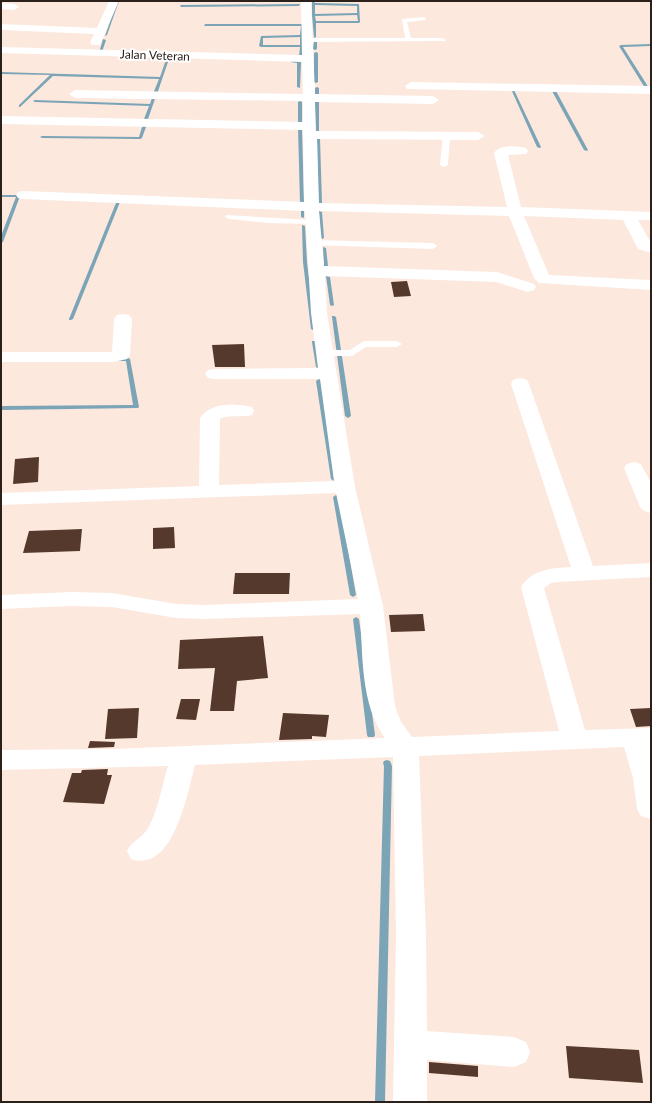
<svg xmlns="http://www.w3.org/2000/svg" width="652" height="1103" viewBox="0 0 652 1103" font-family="Lato,sans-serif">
	<rect width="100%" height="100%" fill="#fce8dd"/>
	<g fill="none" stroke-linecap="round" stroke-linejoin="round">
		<path fill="#7ba4b7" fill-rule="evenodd" d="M117,1h2l-12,34 -2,1z
			M312,1h2l1,2 44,1 1,18 -1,1h-43v14l-2,1 -2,-23zM315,5l42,1v7l-42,1zM357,15l1,6h-42l-1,-5z
			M300,4l-1,2 -118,1 -1,-1 1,-1z
			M205,24h98v33l-2,1 -8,-1 6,-1 1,-9h-39l-2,-1 2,-10 39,-1 1,-9h-97zM300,37v8h-37v-7z
			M103,39l3,1 -4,12 -3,1z
			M314,41l3,1v7l-2,1 -2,-1z
			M651,44v2l-28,1 26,41 -2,1 -2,-1 -26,-42 2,-1z
			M316,52l2,1v29l-2,1 -2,-1v-29z
			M167,57h8l2,1 -8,1 -12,35 -2,1 -2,-1 6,-15 -106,-3 -33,31h-1v-2l31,-30 -49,-1v-2l159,5z
			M291,60l10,2 -1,26 -3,-1v-24l-6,-1z
			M317,87l2,1v8l-2,1 -2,-1v-8z
			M511,89l3,1 27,57 -1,1 -3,-1z
			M553,90l3,1 32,59 -1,1 -3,-1 -32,-59z
			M152,98l3,1 -7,20 -2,1 -2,-1 5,-13 -114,-4 -2,-1 2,-1 115,4z
			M300,101l2,1v21l-2,1 -2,-1v-21z
			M317,101l2,1v30l-2,1 -2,-1v-30z
			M145,123l2,1 -5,14 -2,1 -98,-1 -2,-1 2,-1 97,1 4,-13z
			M300,127l2,1 2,75 -2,1 -2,-1 -2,-75z
			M317,138l3,1 2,64 -2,1 -2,-1z
			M1,195h17l2,1 -17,46 -2,1v-7l15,-39h-15z
			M110,200l8,1 2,1 -47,117 -2,1h-2v-1l47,-116 -6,-1z
			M301,208l3,1v9l-3,-1z
			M319,211l3,1 2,26 -2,1 -2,-1z
			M302,225l3,1 2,36 8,67 -2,1 -2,-1 -8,-67z
			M323,247l3,1 2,18 -2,1 -2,-1z
			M326,276l4,1 4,28 -2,1 -2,-1z
			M332,316h2l2,1 15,99 -3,2 -3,-2 -13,-99z
			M312,341h4v1l4,25 -2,1 -2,-1 -4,-25z
			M128,358l2,1 9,48 -1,1 -137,2v-4l132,-1 -7,-44h-7l-2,-1 2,-1z
			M319,379l3,2 15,98 -3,2 -3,-2 -15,-98z
			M336,495l3,2 17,98 -3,2 -3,-2 -17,-98z
			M356,617l3,2 16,116 -1,2h-6l-1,-2 -14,-116z
			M387,760l3,1 2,5 -7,336h-10l9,-336 -1,-3 1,-2z"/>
	</g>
	<path fill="#54392c" d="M407,281l4,15 -17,1 -3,-15z
		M244,344l1,23h-30l-3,-22z
		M39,457l-1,25 -25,2 2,-25z
		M174,527l1,21 -22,1v-21z
		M82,529l-2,22 -57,2 6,-22z
		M235,573h55l-1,21h-56z
		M423,614l2,17 -34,1 -2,-17z
		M263,636l5,42 -31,3 -3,30h-24l5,-43 -37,1 2,-29z
		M181,699h19l-4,21 -20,-1z
		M139,708l-2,30 -32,1 3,-30z
		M651,708v18l-15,1 -6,-18z
		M283,713l46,2 -3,22 -14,-1v3l-33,1z
		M90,741l25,1 -1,5 -26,1z
		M108,769l-1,6h5l-8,29 -41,-2 9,-29h9l1,-3z
		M566,1046l73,4 4,33 -74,-5z
		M429,1062l49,4v11l-49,-4z"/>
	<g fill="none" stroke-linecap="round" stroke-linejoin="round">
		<path fill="#fff" fill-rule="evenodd" d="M424,17l2,3 -19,2 4,16h32l3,2 -1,1 -137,1 -3,-2 3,-2h97l-3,-19z
			M443,134l7,2 -2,29 -4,2 -4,-2z
			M226,215l86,5 4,2 -4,2 -44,-1 -39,-4 -4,-2z
			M313,240l120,3 4,3 -4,3 -123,-4 -1,-2z
			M364,341h33l5,3 -5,3h-31l-14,9h-26l-5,-3 5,-3h24z"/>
		<path fill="#fff" fill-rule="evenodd" d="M109,1h8l1,2 -18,42h-8l-2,-2 4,-9 -93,-4v-6l96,4z
			M301,1h10l4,93 118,2 6,4 -6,4 -118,-2 1,29 162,1 7,4 -7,4 -161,-1 2,64 188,4 -13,-54c6,-9 22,-7 32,-5l2,3 -2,3 -18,1 13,52 130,5v8h-13l13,23v10l-13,-4 -15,-29 -99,-4 25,59 102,5v10l-112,-7 -5,-5 -25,-62 -190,-5 5,55 173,6 37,12 2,3 -2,3 -6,2 -32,-10 -171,-6 2,37 28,174 28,119 12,100 6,16 11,15 147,-6 -38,-144c12,-18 30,-19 50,-20l-60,-183 2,-4 7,-2 7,2 2,4 64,182 58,-3v14l-93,5 -7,1 -7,5 41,142 66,-2v91l-10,-3 -4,-7 -4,-31 -9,-31 -205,9 7,179 1,96 87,6 12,5 4,10 -4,10 -12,5 -87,-7v42h-34l3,-167 -3,-178 -198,8c-8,29 -21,108 -64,94l-4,-8c5,-10 13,-12 19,-20 11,-15 16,-46 22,-65l-167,4v-20l110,-1 274,-11c-25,-34 -22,-84 -25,-124l-156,5 -28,-1 -64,-11 -41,-1 -70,3v-14l70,-3 41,1 64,11 28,1 154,-6 -22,-106 -335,12v-12l198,-7 1,-68c11,-16 35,-15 52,-11l2,4 -2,4c-11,3 -23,-1 -32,4l-1,66 115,-4 -14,-102h-106l-6,-1 -3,-4 3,-4 6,-1 104,-1 -7,-55 -6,-102 -282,-12 -5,-1 -2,-3 2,-3 5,-1 281,11 -1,-72 -302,-6v-8l302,6v-21l-228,-3 -6,-4 6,-4 228,4 -1,-32 -301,-9v-6l301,8z
			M1,3l13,1 5,3 -5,3 -13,-1z
			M411,82l240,4v8l-244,-5 -2,-3z
			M123,314l6,1 3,4 -2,36 -3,4 -13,3h-113v-10h111l2,-33 3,-4z
			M634,462l7,2 10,19v30l-7,-2 -4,-4 -16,-39 3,-4z"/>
	</g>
	<g text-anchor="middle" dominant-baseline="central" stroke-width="4" stroke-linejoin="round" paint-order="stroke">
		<g font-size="12" fill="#2c201a" stroke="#fff">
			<text transform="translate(155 55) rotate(2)">Jalan Veteran</text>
		</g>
	</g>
	<rect width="652" height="1103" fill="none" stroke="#2c201a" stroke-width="4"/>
</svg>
